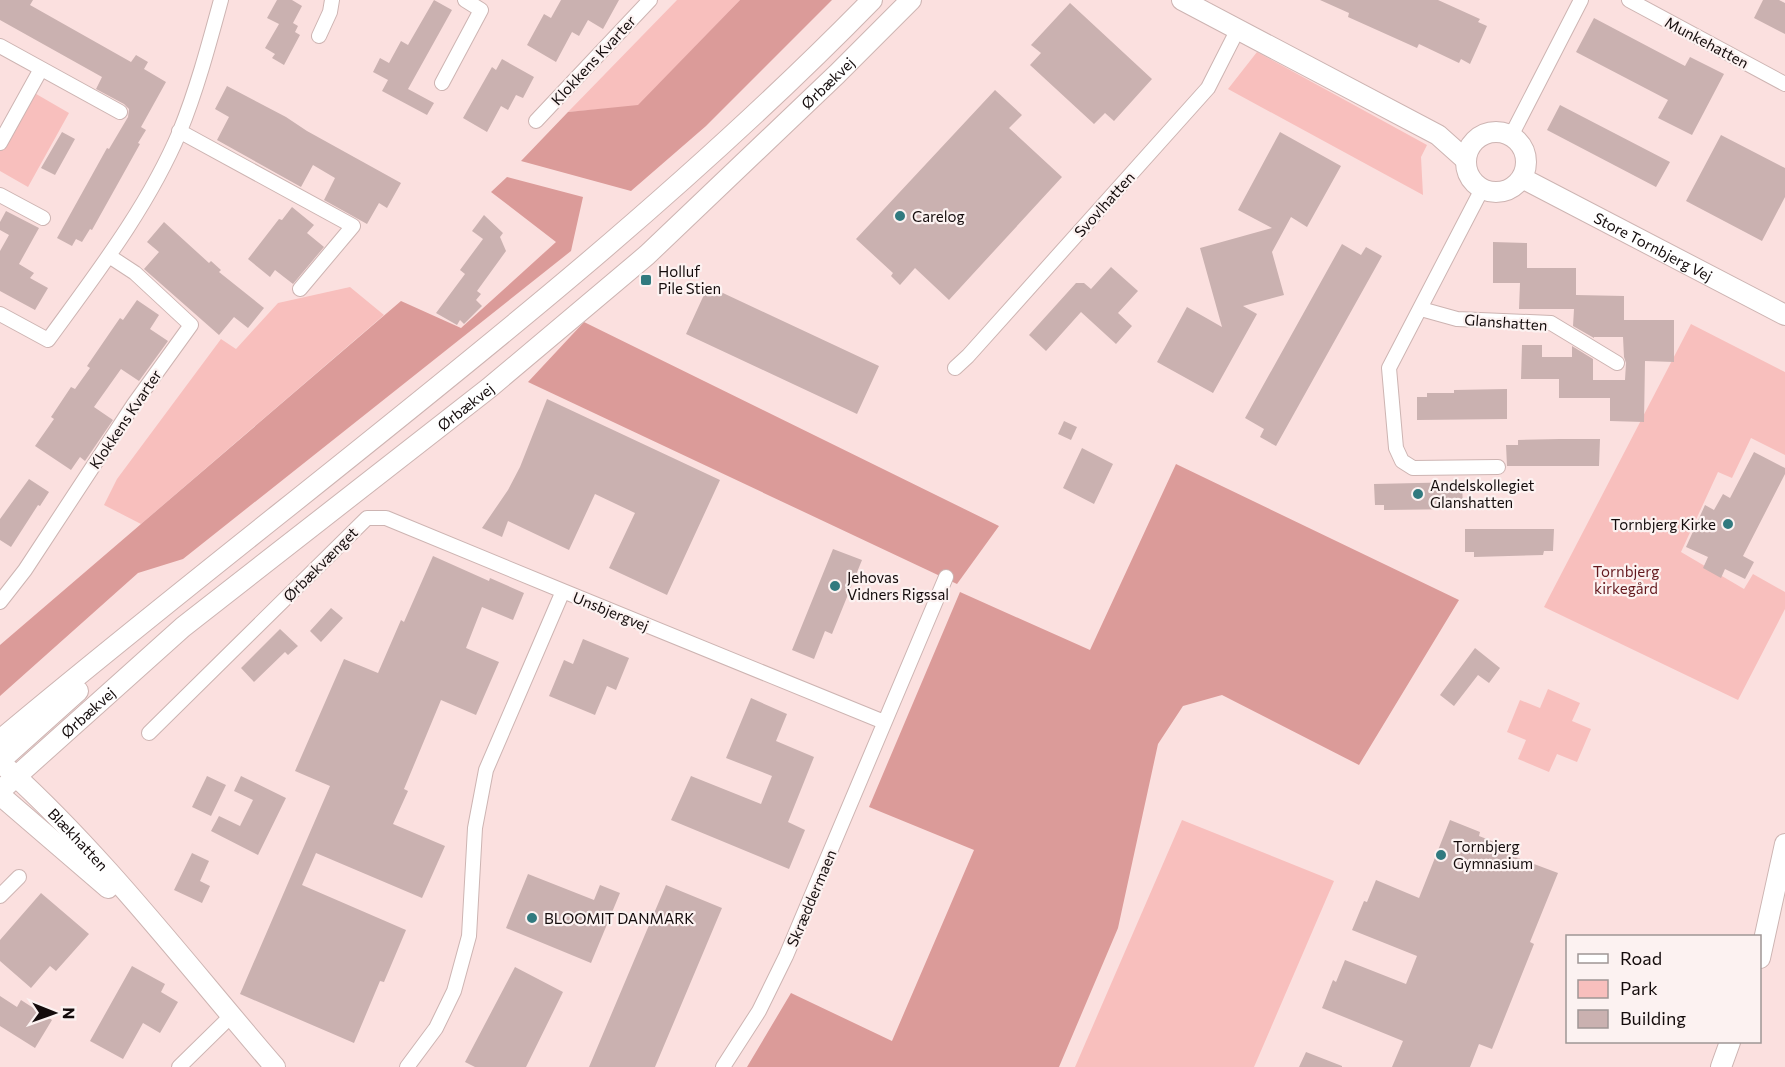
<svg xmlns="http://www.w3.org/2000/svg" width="1785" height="1067" viewBox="0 0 1785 1067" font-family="Commissioner,sans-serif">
	<rect width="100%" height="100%" fill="#fbe0df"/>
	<path fill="#f8bfbd" d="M677,0h63l-102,106 -70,6z
		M1257,52l170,93 -6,12 2,38 -195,-106z
		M31,91l38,22 -41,74 -28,-16v-24z
		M350,287l34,28 -243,209 -37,-19 13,-26 104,-140 15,10 42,-46z
		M1691,324l94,48v83l-34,-17 -19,40 -14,-6 -37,80 63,37 9,-15 32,18v17l-47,91 -194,-93z
		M1548,689l32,14 -8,18 19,8 -14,33 -20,-8 -8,18 -31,-13 8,-19 -19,-8 13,-32 20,8z
		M1182,820l152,61 -80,186h-179z"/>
	<path fill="#db9b99" d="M740,0h92l-126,126 -75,65 -110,-30 47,-49 70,-7z
		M507,177l76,20 -12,54 -388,308 -45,14 -138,123v-51l401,-344 60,27 95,-86 -65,-50z
		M584,322l415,204 -42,58 -429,-202z
		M1176,464l283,136 -100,165 -137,-70 -39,11 -25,38 -40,184 -59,139h-312l44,-74 101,48 82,-191 -105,-43 91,-215 130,58z"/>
	<path fill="#cab1b0" d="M0,0h33l-3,5 101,57 5,-7 12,7 -4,7 22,13 -25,45 5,3 -8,13 2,1 -48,86 -2,-1 -8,13 -6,-3 -4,7 -15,-8 50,-90 2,1 19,-32 1,-8 -5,-5 -28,-15 6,-12 -102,-57z
		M277,0h15l10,6 -9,17 5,3 -3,6 5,3 -16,30 -12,-7 3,-4 -10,-6 14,-24 -12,-6z
		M434,0l18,10 -44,79 26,14 -7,12 -45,-24 6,-11 -15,-8 7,-14 9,5 12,-22 7,4z
		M561,0h58l-16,29 -15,-9 -9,16 -7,-4 -16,30 -29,-17 17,-31 7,4z
		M1320,0h118l42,19 -2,3 9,4 -17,38 -9,-5 -2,4 -40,-19 -2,4 -69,-31 1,-4z
		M1763,0h16l6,3v31l-31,-16z
		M1070,3l82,76 -38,42 -9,-8 -11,11 -64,-59 11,-12 -10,-8z
		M1594,18l91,48 5,-9 34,17 -32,61 -34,-17 10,-18 -92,-48z
		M502,59l32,18 -11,21 -7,-3 -8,15 -7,-4 -14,26 -24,-14 29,-51 4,3z
		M227,86l59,31 21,14 94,52 -14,25 -8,-5 -12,21 -43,-24 11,-22 -22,-13 -12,22 -84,-47 12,-23 -14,-8z
		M995,90l27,25 -13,13 53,49 -113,123 -34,-32 -15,17 -9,-9 2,-3 -37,-34z
		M1560,105l110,57 -14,25 -109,-57z
		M62,132l13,7 -20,36 -14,-7z
		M1280,132l61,34 -34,61 -16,-10 -19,35 12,43 -41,11 14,8 -44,79 -56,-31 30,-55 35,20 -22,-79 72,-20 -34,-18z
		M1721,135l64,33v29l-23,44 -76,-40z
		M292,207l22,18 -7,8 17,14 -31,37 -18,-14 -5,7 -22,-18 31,-40 3,1z
		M6,211l33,17 -20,36 15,9 -4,5 18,10 -13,22 -35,-19v-40l9,-16 -9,-5v-8z
		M484,215l19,18 -3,4 6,14 -29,40 4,3 -5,6 6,6 -18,18 -4,-4 -3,5 -21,-12 29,-39 -5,-4 23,-31 -11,-8z
		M164,222l45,41 2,-2 10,9 -2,2 45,36 -16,20 -14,-11 -15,18 -75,-66 15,-17 -12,-10z
		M1493,242l34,1v25h49v27l48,1v24h50v42l-29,-1 -1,61 -34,-1v-23h-51v-19h-38l1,-34h20v12h30v-11l21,13v21h32l1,-17 -2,-6 -1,-20h-29v1l-21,-12 1,-17h-55l1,-26h-27z
		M1342,244l19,11 5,-8 16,9 -106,190 -16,-9 4,-8 -19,-11z
		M1111,267l27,24 -20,22 14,13 -16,18 -35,-32 -35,39 -17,-16 47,-52h8l7,6z
		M708,286l171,80 -22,48 -171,-80z
		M137,300l22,15 -9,14 18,12 -29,40 -18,-12 -27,38 19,13 -28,41 -5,-4 -9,13 -36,-24 19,-27 -3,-2 20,-30 4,2 15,-21 -3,-2 24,-35 9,-13 3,2z
		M1507,389v30l-90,1v-23h10v-4h27v-3z
		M547,399l173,81 -53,115 -58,-27 26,-55 -40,-19 -26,56 -61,-29 -6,16 -20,-9 26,-38 12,-23z
		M1064,421l13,6 -6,13 -13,-6z
		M1560,439h40l-1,27h-92l-1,-21h12v-5z
		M1082,448l31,16 -19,40 -31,-16z
		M1754,452l31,16v6l-42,82 11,6 -9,17 -20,-10 -4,9 -18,-10 5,-11 -22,-10 19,-42 9,5 9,-16 7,4z
		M29,479l20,13 -9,14 -2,-1 -27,42 -11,-7v-21z
		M1462,482l1,27 -79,1v-5h-9l-1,-21z
		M1465,529h89l-1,22h-9l-1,4 -69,2v-5h-9z
		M833,549l29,11 -30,74 -7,-3 -11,28 -22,-9z
		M433,556l56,25 1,-3 34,15 -11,27 -31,-13 -16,41 33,14 -23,53 -35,-15 -37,89 4,2 -15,33 52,22 -23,52 -106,-45 -14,32 104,45 -22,52 -4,-1 -26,62 -114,-49 90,-208 -35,-15 49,-112 34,14 23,-53 3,2z
		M331,608l12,10 -22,24 -11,-11z
		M280,629l18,17 -10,9 -3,-3 -31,30 -13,-14z
		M583,639l46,19 -13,32 -9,-4 -12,29 -46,-19 15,-36 9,4z
		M1475,648l25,20 -11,15 -11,-8 -24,31 -14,-11z
		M751,698l36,16 -11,27 38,16 -26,65 17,8 -16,39 -118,-49 20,-44 70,28 11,-28 -46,-18z
		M207,776l19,9 -15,31 -19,-9z
		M241,776l45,22 -28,57 -47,-24 8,-15 21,10 13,-26 -19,-9z
		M1450,820l30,12 -1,4 23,9 -3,6 59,22 -28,69 4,2 -42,105 -13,-5 -9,23h-78l11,-26 -81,-33 11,-28 3,2 9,-22 61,24 11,-28 -65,-26 12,-29 3,1 9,-22 43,18z
		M192,853l17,8 -9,20 10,5 -8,17 -28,-13z
		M528,874l66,26 6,-15 20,8 -29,70 -85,-35z
		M666,885l56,23 -67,159h-66z
		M41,893l48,41 -33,37 -6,-5 -19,22 -31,-27v-21z
		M132,966l33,18 -4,8 17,10 -18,31 -17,-10 -20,36 -33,-18z
		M515,967l48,25 -37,75h-51l-10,-5z
		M0,996l17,11 4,-7 31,20 -17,28 -35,-22z
		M1306,1052l36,14v1h-43z"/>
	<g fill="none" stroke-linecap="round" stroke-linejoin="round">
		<g stroke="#cdb4b2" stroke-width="16">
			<path id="street" d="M1629,0l156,84
				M319,36l11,-24 2,-12
				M0,46l120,66
				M442,83l39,-73 -16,-10
				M536,121l114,-121
				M179,131l174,95 -53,63
				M1511,136l70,-136
				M0,143l41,-74
				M1482,189l-93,179 7,80 6,13 11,7 85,-1
				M0,195l43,23
				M1421,309l36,10 94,4 66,40
				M0,314l48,26c48,-66 100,-133 132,-209 17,-42 29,-87 41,-131
				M955,368l13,-12 240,-268 30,-59
				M0,602l25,-32 109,-166 57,-79 -56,-52 -26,-17
				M149,733l218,-215h19l177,73
				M0,896l19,-19
				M179,1067l52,-51
				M407,1067l29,-39 18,-37 15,-55 6,-108 11,-58 77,-179 321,131
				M723,1067l36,-56 27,-55 160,-379"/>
		</g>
		<g stroke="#cdb4b2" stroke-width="22">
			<g id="secondary">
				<path d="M1182,0l256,135 28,25"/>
				<circle cx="1496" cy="162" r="30"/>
				<path id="s1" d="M1522,178l263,137"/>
				<path d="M0,740c292,-245 605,-467 872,-740"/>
				<path d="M0,761l78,-70"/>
				<path id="s2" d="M0,762c102,91 186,202 275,305"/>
				<path id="s3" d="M0,791l183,-164 306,-239 158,-133 190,-181 74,-74"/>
				<path d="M0,795l108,93"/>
				<path d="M1760,958l25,-114"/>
				<path d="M1721,1067l9,-25"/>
			</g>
		</g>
		<use href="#street" stroke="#fff" stroke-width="14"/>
		<use href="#secondary" stroke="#fff" stroke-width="20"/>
	</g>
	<g fill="#317a7f" stroke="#fcf2f1" stroke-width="2">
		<circle cx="900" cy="216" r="6"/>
		<rect x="640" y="274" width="12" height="12" rx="3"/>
		<circle cx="1418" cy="494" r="6"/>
		<circle cx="1728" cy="524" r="6"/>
		<circle cx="835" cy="586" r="6"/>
		<circle cx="1441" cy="855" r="6"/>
		<circle cx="532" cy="918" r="6"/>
	</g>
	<g text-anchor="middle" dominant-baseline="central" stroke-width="4.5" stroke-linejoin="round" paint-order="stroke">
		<g font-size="15" fill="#140c0c" stroke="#fcf2f1">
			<text transform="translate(1707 42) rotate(28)">Munkehatten</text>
			<text transform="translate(593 60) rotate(-47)">Klokkens Kvarter</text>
			<text stroke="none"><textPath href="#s3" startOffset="1090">Ørbækvej</textPath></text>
			<text transform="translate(1104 204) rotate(-48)">Svovlhatten</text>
			<text stroke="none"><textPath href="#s1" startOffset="148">Store Tornbjerg Vej</textPath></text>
			<text transform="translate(1506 322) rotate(4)">Glanshatten</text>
			<text stroke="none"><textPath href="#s3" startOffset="604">Ørbækvej</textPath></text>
			<text transform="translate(125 419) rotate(-56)">Klokkens Kvarter</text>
			<text transform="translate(320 564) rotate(-45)">Ørbækvænget</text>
			<text transform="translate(611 611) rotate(22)">Unsbjergvej</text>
			<text stroke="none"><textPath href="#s3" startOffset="118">Ørbækvej</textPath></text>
			<text stroke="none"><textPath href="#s2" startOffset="110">Blækhatten</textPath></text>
			<text transform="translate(811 898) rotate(-67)">Skræddermaen</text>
		</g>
		<g font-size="15" fill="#140c0c" stroke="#fcf2f1" text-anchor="start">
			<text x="912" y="216">Carelog</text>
			<text x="658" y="271">Holluf<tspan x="658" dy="17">Pile Stien</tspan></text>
			<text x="1430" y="485">Andelskollegiet<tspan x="1430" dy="17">Glanshatten</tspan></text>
			<text x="1716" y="524" text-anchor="end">Tornbjerg Kirke</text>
			<text x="847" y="577">Jehovas<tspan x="847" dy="17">Vidners Rigssal</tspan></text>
			<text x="1453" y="846">Tornbjerg<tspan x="1453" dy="17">Gymnasium</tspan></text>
			<text x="544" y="918">BLOOMIT DANMARK</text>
		</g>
		<g font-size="15" fill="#64191e" stroke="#fcf2f1">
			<text x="1626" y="571">Tornbjerg<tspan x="1626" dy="17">kirkegård</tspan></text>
		</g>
	</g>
	<rect x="1566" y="935" width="195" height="108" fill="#fcf2f1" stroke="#9f9695" stroke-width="1.5"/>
	<rect x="1578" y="954" width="30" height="9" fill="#ffffff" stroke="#9f9695" stroke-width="1.5"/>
	<text x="1620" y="965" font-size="18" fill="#140c0c">Road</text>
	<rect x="1578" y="980" width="30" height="18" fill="#f8bfbd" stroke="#9f9695" stroke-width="1.5"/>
	<text x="1620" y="995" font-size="18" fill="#140c0c">Park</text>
	<rect x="1578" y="1010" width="30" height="18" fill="#cab1b0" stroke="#9f9695" stroke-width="1.5"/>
	<text x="1620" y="1025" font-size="18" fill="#140c0c">Building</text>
	<g transform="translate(54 1013) rotate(91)" stroke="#fcf2f1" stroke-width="4.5" paint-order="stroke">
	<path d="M0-4.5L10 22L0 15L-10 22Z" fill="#140c0c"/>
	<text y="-9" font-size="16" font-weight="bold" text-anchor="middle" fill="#140c0c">N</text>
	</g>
</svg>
